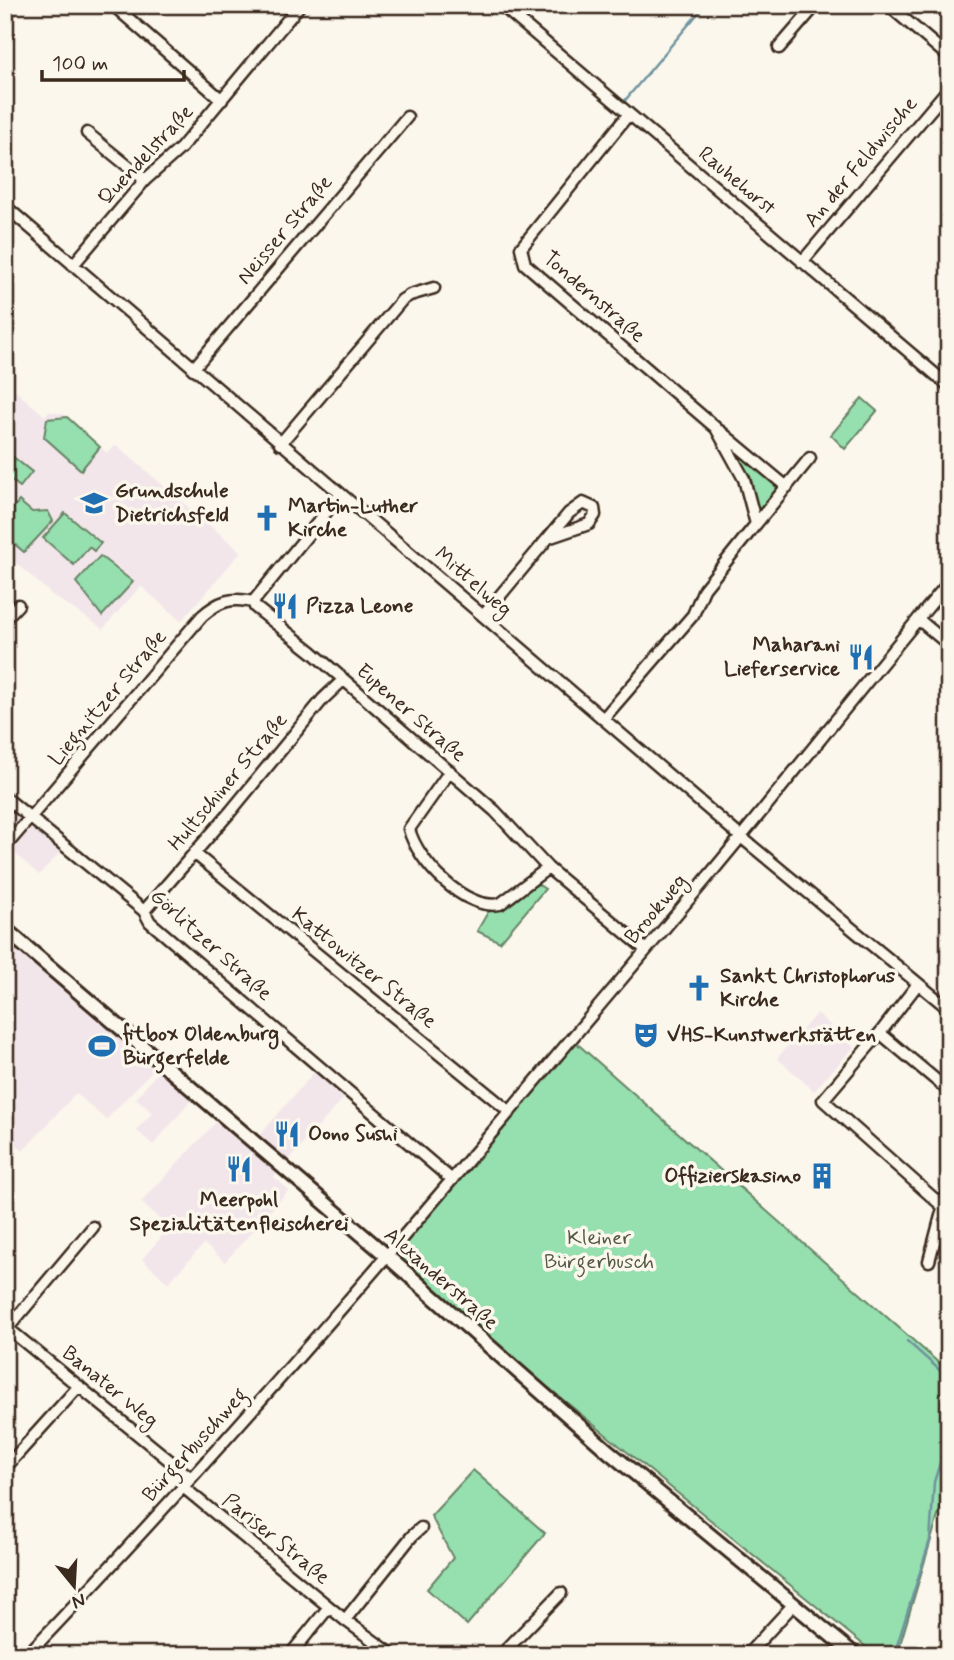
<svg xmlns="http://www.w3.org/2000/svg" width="954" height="1660" viewBox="0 0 954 1660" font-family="Mynerve,sans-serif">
	<rect width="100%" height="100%" fill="#fbf7ec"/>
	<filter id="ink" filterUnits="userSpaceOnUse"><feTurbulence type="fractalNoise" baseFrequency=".0143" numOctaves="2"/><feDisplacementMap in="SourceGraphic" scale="14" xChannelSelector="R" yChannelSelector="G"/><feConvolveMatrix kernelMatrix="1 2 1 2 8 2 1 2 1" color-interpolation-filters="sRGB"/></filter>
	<g filter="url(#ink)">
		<path fill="#f3e6eb" d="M5,382l40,34 4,-5 14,3 44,39 9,-8 125,107 -60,69 -40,-35 -38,43 -51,-34 -47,-42z
			M5,802l57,48 -23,25 -27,-24 -7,7z
			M16,938l144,124 -54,58 -30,-27 -53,58 -18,-16v-94l3,-3 -3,-2v-86z
			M817,1013l37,34 -40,44 -37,-33z
			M164,1065l33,29 -44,51 -17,-15 16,-17 -16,-15z
			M320,1065l30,26 -76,86 15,13 -64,72 -21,-18 -36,39 -26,-24 27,-31 -28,-26 76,-81 31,28z"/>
		<path fill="#96dfaf" stroke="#688466" stroke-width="2" d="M862,398l15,13 -32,38 -14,-14z
			M67,417l33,30 -19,23 -37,-33 3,-18z
			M717,428l70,59 -31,37 -6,-24z
			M7,452l25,20 -12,15 -15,-12v-20z
			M19,501l13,11 16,-1 5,10 -29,31 -19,-16v-19z
			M65,513l36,30 -7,8 -5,-4 -15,18 -31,-27z
			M100,556l33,26 -31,34 -26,-34z
			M536,883l9,6 -45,53 -23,-11 11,-19 23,-8z
			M572,1039l377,333v107l-52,176h-21l-489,-399z
			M473,1470l72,63 -78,92 -40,-36 26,-31 -22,-42z"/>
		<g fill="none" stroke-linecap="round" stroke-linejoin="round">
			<path stroke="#70939f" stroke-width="2.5" d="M622,104l83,-99
				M907,1341l37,33v10l5,2
				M894,1655l36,-115 4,-58 15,-47"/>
			<g stroke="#3b2a1e" stroke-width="15">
				<path id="minor" d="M113,5l109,95
					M501,5l448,381
					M888,5l61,52
					M779,48l37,-43
					M87,133l58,47
					M5,206l736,631 208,172
					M802,262l147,-174
					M73,265l72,-85 36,-32 119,-143
					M193,369l214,-252
					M720,431l67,56
					M280,444l122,-144 8,-5 24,-7
					M756,524l54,-66
					M253,602l2,5 57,45 183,159 53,57 98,82
					M253,602l88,-108
					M483,616l86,-103 14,-10 11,5 1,7 -6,9 -38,13
					M5,619l13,-14
					M918,619l31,26
					M603,719l90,-104 11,-26 52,-65 -12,-45 -28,-51 -191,-164 -4,-16 107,-133
					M450,771l-41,58c8,32 56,82 91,75l48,-36
					M5,797l139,114 6,11 302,258
					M5,847l197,-231c17,-15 29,-19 51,-14
					M194,853l316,259
					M144,911l87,-100 92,-112 20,-19
					M5,950l11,-12
					M917,985l-37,48 -57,67 126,112
					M880,1033l69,58
					M929,1261l20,-75
					M5,1326l186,152
					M8,1328l85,-101
					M5,1468l74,-82
					M183,1487l162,133 48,35
					M345,1620l67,-84 9,-8
					M27,1655c236,-247 454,-509 674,-770 84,-100 164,-203 248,-303
					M290,1655l39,-48
					M501,1655l60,-62
					M747,1655l47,-51"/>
			</g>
			<g stroke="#3b2a1e" stroke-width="18">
				<path id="major" d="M5,929l382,327 221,195 247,204"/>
			</g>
			<use href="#minor" stroke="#fbf7ec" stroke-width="10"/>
			<use href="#major" stroke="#fbf7ec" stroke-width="12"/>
		</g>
	</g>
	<defs>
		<g id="school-bare" transform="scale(2.1)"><path d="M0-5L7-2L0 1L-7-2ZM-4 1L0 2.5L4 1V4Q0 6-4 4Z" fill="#1f6fb2" stroke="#fbf7ec" stroke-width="2.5" paint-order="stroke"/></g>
		<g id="church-bare" transform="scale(2.1)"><path d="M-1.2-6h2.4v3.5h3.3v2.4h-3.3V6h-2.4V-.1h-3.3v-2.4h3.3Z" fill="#1f6fb2" stroke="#fbf7ec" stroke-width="2.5" paint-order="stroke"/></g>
		<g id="restaurant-bare" transform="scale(2.1)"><path d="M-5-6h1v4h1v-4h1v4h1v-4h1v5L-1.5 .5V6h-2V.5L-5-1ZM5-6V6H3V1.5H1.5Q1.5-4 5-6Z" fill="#1f6fb2" stroke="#fbf7ec" stroke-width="2.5" paint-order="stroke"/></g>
		<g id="theatre-bare" transform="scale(2.1)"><path d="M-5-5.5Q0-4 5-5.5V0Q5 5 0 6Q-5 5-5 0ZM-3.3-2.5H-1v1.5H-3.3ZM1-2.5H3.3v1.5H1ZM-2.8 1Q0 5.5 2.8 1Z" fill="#1f6fb2" stroke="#fbf7ec" stroke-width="2.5" paint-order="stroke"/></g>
		<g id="stadium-bare" transform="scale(2.1)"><path d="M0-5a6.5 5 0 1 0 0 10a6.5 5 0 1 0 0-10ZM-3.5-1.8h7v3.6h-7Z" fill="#1f6fb2" stroke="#fbf7ec" stroke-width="2.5" paint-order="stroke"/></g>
		<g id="building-bare" transform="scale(2.1)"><path d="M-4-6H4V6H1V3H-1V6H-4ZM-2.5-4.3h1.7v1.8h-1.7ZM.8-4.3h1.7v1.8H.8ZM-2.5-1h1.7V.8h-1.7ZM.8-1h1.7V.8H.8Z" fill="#1f6fb2" stroke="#fbf7ec" stroke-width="2.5" paint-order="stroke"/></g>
	</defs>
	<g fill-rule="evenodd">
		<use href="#school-bare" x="94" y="503"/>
		<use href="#church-bare" x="267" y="518"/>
		<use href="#restaurant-bare" x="285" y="606"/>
		<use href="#restaurant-bare" x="861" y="657"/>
		<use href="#church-bare" x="699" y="988"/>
		<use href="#theatre-bare" x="646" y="1035"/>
		<use href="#stadium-bare" x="102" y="1046"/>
		<use href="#restaurant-bare" x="287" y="1134"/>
		<use href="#restaurant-bare" x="239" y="1169"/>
		<use href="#building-bare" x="822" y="1176"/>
	</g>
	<g text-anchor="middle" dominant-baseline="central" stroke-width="7" stroke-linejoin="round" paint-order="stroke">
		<g font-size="21" fill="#3b2a1e" stroke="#fbf7ec">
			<text transform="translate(146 155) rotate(-47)">Quendelstraße</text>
			<text transform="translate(861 162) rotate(-50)">An der Feldwische</text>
			<text transform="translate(737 181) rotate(40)">Rauhehorst</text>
			<text transform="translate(285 230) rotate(-50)">Neisser Straße</text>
			<text transform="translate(594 297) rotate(41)">Tondernstraße</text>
			<text transform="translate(473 582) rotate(41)">Mittelweg</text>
			<text transform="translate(108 698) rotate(-50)">Liegnitzer Straße</text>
			<text transform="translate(411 713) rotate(41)">Eupener Straße</text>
			<text transform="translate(228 782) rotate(-50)">Hultschiner Straße</text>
			<text transform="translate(656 909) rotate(-50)">Brookweg</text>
			<text transform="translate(211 945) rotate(42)">Görlitzer Straße</text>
			<text transform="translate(364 968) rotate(39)">Kattowitzer Straße</text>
			<text transform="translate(441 1279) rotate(41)">Alexanderstraße</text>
			<text transform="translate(110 1387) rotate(39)">Banater Weg</text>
			<text transform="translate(195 1445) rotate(-48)">Bürgerbuschweg</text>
			<text transform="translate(276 1539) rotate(39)">Pariser Straße</text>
		</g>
		<g font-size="21" font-weight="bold" fill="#3b2a1e" stroke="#fbf7ec" text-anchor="start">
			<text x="115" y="491">Grundschule<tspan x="115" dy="24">Dietrichsfeld</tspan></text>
			<text x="288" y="506">Martin-Luther<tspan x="288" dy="24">Kirche</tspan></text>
			<text x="306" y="606">Pizza Leone</text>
			<text x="840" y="645" text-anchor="end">Maharani<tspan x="840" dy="24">Lieferservice</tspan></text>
			<text x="720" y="976">Sankt Christophorus<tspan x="720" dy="24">Kirche</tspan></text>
			<text x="123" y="1034">fitbox Oldenburg<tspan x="123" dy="24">Bürgerfelde</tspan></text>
			<text x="667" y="1035">VHS-Kunstwerkstätten</text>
			<text x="308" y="1134">Oono Sushi</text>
			<text x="801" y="1176" text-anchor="end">Offizierskasino</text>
			<text x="239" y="1200" text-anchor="middle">Meerpohl<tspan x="239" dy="24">Spezialitätenfleischerei</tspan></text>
		</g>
		<g font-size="21" fill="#525742" stroke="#fbf7ec">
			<text x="599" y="1238">Kleiner<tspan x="599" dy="24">Bürgerbusch</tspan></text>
		</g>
	</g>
	<rect width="954" height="1660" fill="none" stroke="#fbf7ec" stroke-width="28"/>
	<rect x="14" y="14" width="926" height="1632" fill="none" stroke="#3b2a1e" stroke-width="2.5" filter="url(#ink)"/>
	<g transform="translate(74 1586) rotate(162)" stroke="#fbf7ec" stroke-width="5" paint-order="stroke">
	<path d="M0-5L12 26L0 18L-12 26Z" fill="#3b2a1e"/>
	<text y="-10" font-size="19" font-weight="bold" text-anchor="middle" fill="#3b2a1e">N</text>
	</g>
	<path d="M42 70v10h142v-10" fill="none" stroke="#3b2a1e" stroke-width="3.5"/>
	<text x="52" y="70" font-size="21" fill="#3b2a1e" stroke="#fbf7ec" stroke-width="5" paint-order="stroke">100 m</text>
</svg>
